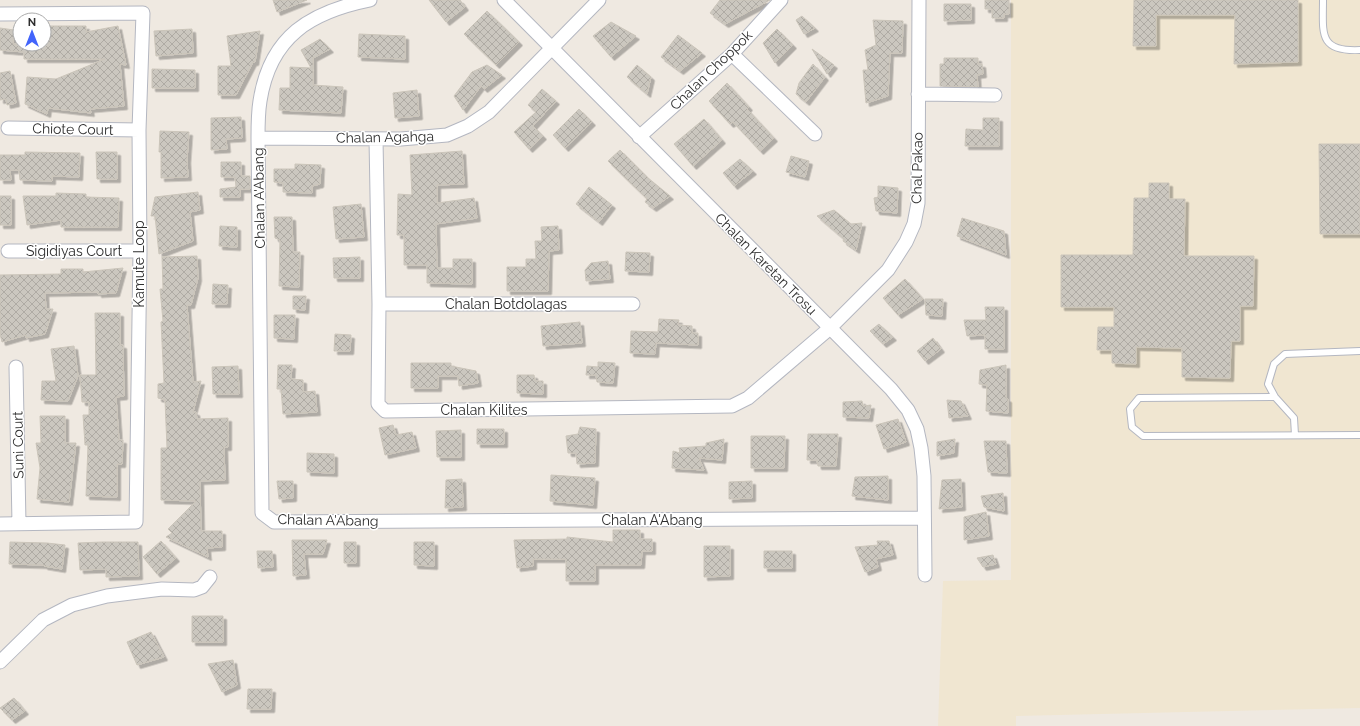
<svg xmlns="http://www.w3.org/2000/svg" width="1360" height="726" viewBox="0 0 1360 726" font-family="Raleway,sans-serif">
	<defs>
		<pattern id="building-cross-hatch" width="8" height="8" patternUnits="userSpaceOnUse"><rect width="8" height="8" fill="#cbc7bf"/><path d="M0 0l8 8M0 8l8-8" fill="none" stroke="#afaba4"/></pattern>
		<filter id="shadow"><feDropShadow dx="3.5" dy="3.5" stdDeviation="0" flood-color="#0004"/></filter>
	</defs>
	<rect width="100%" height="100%" fill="#efe9e1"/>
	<path fill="#f0e6d1" d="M1011,0h349v708l-344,8v10h-78l5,-145 68,-1z"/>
	<path fill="url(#building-cross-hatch)" stroke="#cbc5ba" filter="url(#shadow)" d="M273,0h34l-30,12z
		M429,0h31l5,7 -19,15z
		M720,0h50l-45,24 -15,-11z
		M985,0h24v14h-5v4h-12v-9h-7z
		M1134,0h164v62l-64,2 1,-49h-79v31h-23z
		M944,4h27v16l-27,1z
		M487,11l32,31 -23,23 -32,-31z
		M802,16l13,12 -11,6 -8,-14z
		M873,20l30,1 -1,32h-12l-2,43 -22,7 -3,-33h5l-3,-20 11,-5z
		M611,22l25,14 -25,21 -18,-21z
		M44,26h42v6l32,-6 8,39 -6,-1 4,42 -34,3 1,4 -43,-5 -1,6 -22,-10 2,-27 29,2 49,-20h-81v-7l-24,-2v-22l14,2 -1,14h31z
		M192,29l1,24 -37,3 -2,-25z
		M777,29l16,16 -18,18 -12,-20z
		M260,31l-5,31h-2l-17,33h-18v-29h13l-4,-30z
		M359,34l46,2v23l-47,-2z
		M678,35l24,18 -22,18 -19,-14z
		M320,39l10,10 -17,9v27l30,2 -2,26 -62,-3 1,-22h10v-21l21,1 -10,-18z
		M812,49l22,16 -7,9z
		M944,58h34v6h4l1,10 -6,1 1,12 -38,-1v-22h4z
		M813,64l12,13 -19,25 -10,-8 3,-11z
		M487,65l15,10 -18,14 -3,-3 -18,24 -9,-14 18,-24z
		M637,65l14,12 -4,17 -20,-17z
		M152,69l43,1v18h-43z
		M10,71l6,32 -9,2 -1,-6 -6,1v-27z
		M727,83l22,24 -2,2 27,29 -14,13 -27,-29 -3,2 -21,-23z
		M542,89l14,12 -23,25 10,10 -14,13 -15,-17 22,-20 -8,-7z
		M417,90l2,26 -24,2 -2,-25z
		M579,109l13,13 -27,26 -12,-13z
		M241,117l1,21 -16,1 1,10 -16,1v-32z
		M983,118h16v28h-34l1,-17 17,1z
		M704,119l18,21 -29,26 -19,-22z
		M160,131l29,1 -2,28 1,17 -27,1v-26h-2z
		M1319,144h41v90h-40z
		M620,150l28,28 22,18 -17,12 -8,-6 2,-3 -39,-38z
		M462,151l2,33 -27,1v18l37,-5 3,20 -41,6 1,44h16v-9h19v25l-45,-1v-18h-23v-30h-7l1,-41 14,1 -2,-40z
		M25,152l55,1 -1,24 -27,-1v5l-32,-1 -1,-10h-9l1,10h-11v-25h25z
		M96,152h21v27h-20z
		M791,156l18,5 -4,16 -19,-5z
		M740,159l13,12 -19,15 -11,-13z
		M221,162h20v14h9v13h-10v8h-20v-8l16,-2 -1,-10h-14z
		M295,164l26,1 -1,19 -8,2v7l-29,-1v-9l-9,-1v-13h21z
		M1149,183h20v16h16l-1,57h70l-1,50h-13v35h-9l-1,37 -48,-1v-29l-46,-1v17l-24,-1v-13h-15l1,-23h16v-20h-53v-52h72l1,-57h15z
		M878,186l20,2 -1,25 -21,-2 -2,-13 4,-1z
		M589,187l23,18 -13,17 -23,-18z
		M198,192l2,18 -10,2 3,29 -34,13 -4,-38h-4l4,-19z
		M56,193l30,1v3l33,1 -1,29h-57v-7l-34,5 -4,-29h33z
		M0,196h11v29h-11z
		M361,204l3,33 -28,2 -3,-32z
		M834,210l17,14 11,-1 -6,27 -13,-9 1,-2 -27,-23z
		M274,217h18l1,35h7l-1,35 -20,-1 1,-46 -5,-2z
		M962,218l42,13 2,24 -49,-19z
		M220,226l17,1v20l-18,-1z
		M558,226l1,24 -10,1 -1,40h-41v-24h19v-8h10l-1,-18h7l-1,-14z
		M626,252l24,1 -1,19 -24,-1z
		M197,256l1,22 -7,27h-4l6,77 8,-1 -8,31h3l1,7 31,-1v29h-4l1,33 -25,1 1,50h21v16l-15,1 1,9 -42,-20 6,-4 -4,-4 28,-28 -35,-1v-52h6l-2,-48 -7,-2v-14l6,-1 -3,-61 2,-1 -3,-32h3l-1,-32z
		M360,257v21h-26l-1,-20z
		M608,261l2,18 -24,2 -1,-11 6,-7z
		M123,268l-7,25 -18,1v-2l-53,1 1,16h7l-8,25 -19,4v-3l-24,7 -2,-8v-59l61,-1v-5h22v3z
		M905,279l18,20 -25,16 -15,-17z
		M213,284l15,1 -1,19h-15z
		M293,296h13l-1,14 -12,-1z
		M925,299h18l-1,17 -16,-1z
		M985,307h19v42h-19v-14l-18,1 -3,-16h22z
		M95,313h25v32h3l1,51 -8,1 3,43h4l-1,24h-5v33l-31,-1 2,-51h-3l-2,-30h6v-13h-7l-2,-27h16z
		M274,315h21l-1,24 -20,-1z
		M659,319l20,1 -1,5 14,1v7h6v12l-42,-2 -1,11 -25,-1 1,-22 27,1z
		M580,322l2,21 -39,3 -2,-20z
		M879,324l14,13 -10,7 -13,-13z
		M335,334l16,1 -1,16h-16z
		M933,338l8,11 -16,12 -8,-10z
		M74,346l4,30 -10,25 -27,-1 1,-19h14l-5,-32z
		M598,362l17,1 -2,20 -16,-1 -1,-7h-10l1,-9 11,1z
		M411,363h40v3l25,5 2,12 -19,3 -1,-10h-20v12h-27z
		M278,365h14l-1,14 12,1v12l12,-1 2,21 -34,2 -2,-25h-4z
		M1006,365v33l2,1v14l-22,-2 1,-26 -8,-1 1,-14z
		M238,366l1,28h-26l-1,-27z
		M517,375h17l1,6h8v13l-26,-1z
		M947,400l14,1 7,15 -19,2z
		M862,401l1,5 8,-1 -2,13 -26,-1v-15z
		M40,416h25v27h11l-7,59 -32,-3 3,-31 -4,-25h5z
		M898,419l8,23 -22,7 -8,-24z
		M393,425l3,10 16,-3 4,16 -31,7 -6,-27z
		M580,427l16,2 -1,34 -18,1 -1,-11h-8l-2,-17 12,-2z
		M477,429h27v15h-27z
		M461,430v27h-24l-1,-26z
		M808,434h30l-2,32h-18l-1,-6h-10z
		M751,436h34l-1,32h-33z
		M724,439l-2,21 -23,-2 5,12 -32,-2 1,-17 7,2 -1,-5 27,-2v-3z
		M955,439l-1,14 -17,3v-14z
		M984,441h22l1,32 -19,-1z
		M307,453l27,1v19l-27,-1z
		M551,475l44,3 -2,27 -43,-4z
		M888,476v24l-36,-4 3,-19z
		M462,479l1,28 -18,1 1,-28z
		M961,479l1,28 -23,2 3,-29z
		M277,481h16v17l-14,1z
		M752,481v17l-23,1v-17z
		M1003,493l1,18 -20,-4 -3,-11z
		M986,512l3,24 -25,4v-23z
		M613,530h27v9h12v12h-10l-1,14h-46v16h-29v-22h-33v7l-16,2 -3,-28 53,-1v-2l46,5z
		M292,540h35l-4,14h-19l2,21 -13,1z
		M161,541l15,17 -19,16 -14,-17z
		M877,541h12l4,14 -17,4 2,8 -13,5 -10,-25 23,-2z
		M10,542l37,1 18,2 -3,24 -18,-3v-1l-35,-1z
		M102,542h36l1,34 -33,1v-8l-26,1 -2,-27z
		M344,542h12v21h-12z
		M414,542h20v24l-20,-1z
		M704,546h26v30l-26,1z
		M257,551h15l1,16 -15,1z
		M764,551h28v17h-28z
		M993,555l3,9 -13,3 -6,-9z
		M192,616h31v26h-31z
		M151,632l13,25 -27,8 -10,-23z
		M233,660l4,25 -15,7 -14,-28z
		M248,689h24l-1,20h-24z
		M14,698l11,13 -13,9 -12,-12z"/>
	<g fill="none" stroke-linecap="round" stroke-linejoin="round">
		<g stroke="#b4b7c1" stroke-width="8">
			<path id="service" d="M1323,0c0,33 -5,52 37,50
				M1275,397l-136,1 -9,11 2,18 11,9 217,-1
				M1295,435l-1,-17 -19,-21 -7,-13 6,-20 11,-10 75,-3"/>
		</g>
		<g stroke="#b4b7c1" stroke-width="15">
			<path id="minor" d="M370,0c-59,12 -100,36 -110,101 -2,12 -2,25 -2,37l4,375 12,9 650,-4
				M504,0l387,389 17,21 9,19 4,19 3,28 1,99
				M0,14l143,-1 -4,117 1,121 -4,271 -136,2
				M732,54l83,80
				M918,94l77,1
				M8,128l131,2
				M639,137l93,-83 49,-54
				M258,138l143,1 46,-4 21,-9 21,-14 110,-112
				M376,139l3,165 -1,100 7,7 347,-5 16,-8 82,-70 58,-58 18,-28 8,-18 4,-21 1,-203
				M8,251h132
				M379,304h254
				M16,367l3,157
				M0,662l43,-42 29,-15 35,-9 55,-7 32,1 8,-3 8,-10"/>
		</g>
		<use href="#service" stroke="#fff" stroke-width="6"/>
		<use href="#minor" stroke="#fff" stroke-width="13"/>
	</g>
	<g text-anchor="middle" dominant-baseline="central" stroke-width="3" stroke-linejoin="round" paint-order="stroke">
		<g font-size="14" fill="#2e2e2e" stroke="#fff">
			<text transform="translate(711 70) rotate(-44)">Chalan Choppok</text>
			<text transform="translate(73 129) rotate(1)">Chiote Court</text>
			<text transform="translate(385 137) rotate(-1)">Chalan Agahga</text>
			<text transform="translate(917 168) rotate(-89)">Chal Pakao</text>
			<text transform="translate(259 198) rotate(-91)">Chalan A'Abang</text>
			<text x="74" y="251">Sigidiyas Court</text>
			<text transform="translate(139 264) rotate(-90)">Kamute Loop</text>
			<text transform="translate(766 264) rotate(45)">Chalan Karetan Trosu</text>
			<text x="506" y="304">Chalan Botdolagas</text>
			<text x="484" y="410">Chalan Kilites</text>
			<text transform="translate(18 445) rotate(-91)">Suni Court</text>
			<text transform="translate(328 520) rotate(1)">Chalan A'Abang</text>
			<text x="652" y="520">Chalan A'Abang</text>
		</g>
	</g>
	<g transform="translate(32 32)"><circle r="19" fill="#ffffff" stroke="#ababab"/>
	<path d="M0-3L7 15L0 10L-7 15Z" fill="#4264fb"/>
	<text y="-6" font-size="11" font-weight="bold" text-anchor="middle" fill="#2e2e2e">N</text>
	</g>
</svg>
